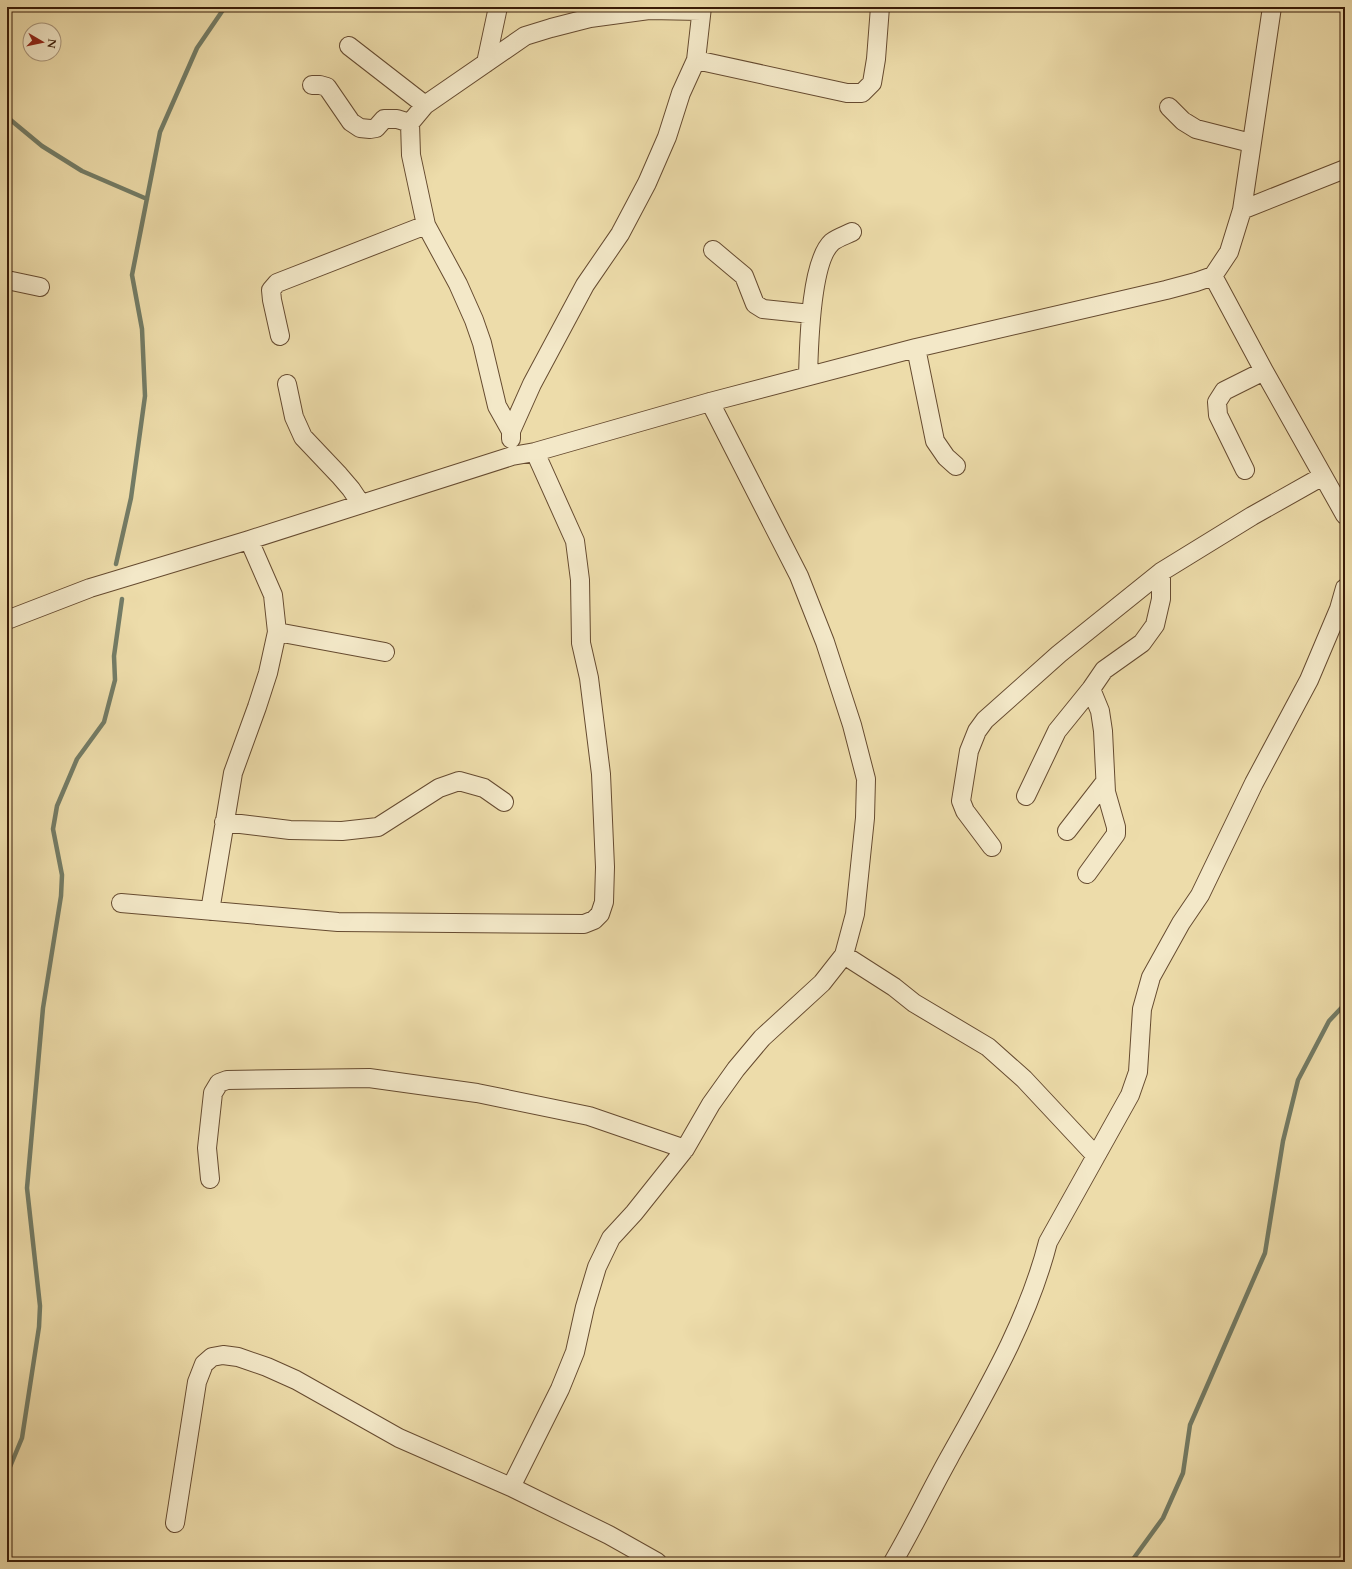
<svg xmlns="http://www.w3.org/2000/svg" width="1352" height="1569" viewBox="0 0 1352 1569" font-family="Cardo,serif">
	<rect width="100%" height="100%" fill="#eddcaa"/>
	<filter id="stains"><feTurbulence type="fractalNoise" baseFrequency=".005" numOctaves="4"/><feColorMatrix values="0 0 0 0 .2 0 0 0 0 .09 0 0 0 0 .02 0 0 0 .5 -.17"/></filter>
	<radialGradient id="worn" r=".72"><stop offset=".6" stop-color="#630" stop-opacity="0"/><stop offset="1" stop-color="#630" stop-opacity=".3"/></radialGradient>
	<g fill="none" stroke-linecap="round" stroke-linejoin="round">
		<path stroke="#737c66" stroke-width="4.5" d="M7,117l35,29 40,25 65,28
			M116,564l15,-66 14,-102 -3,-67 -10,-54 28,-143 37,-84 28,-41
			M7,1474l15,-36 17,-111 1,-21 -13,-118 16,-180 18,-112 1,-21 -9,-46 4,-23 20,-47 27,-37 11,-42 -1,-24 8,-57
			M1131,1562l32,-44 20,-45 7,-48 75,-172 18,-112 15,-61 31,-59 16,-17"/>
		<g stroke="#664b30" stroke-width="20">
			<path id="minor" d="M349,46l76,59
				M696,60l151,33h15l10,-10 4,-24 4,-52
				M486,63l12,-56
				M312,85h8l7,2 24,35 9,6 10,1 6,-1 8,-9h13l13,4
				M1169,107l14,14 13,8 55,14
				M1242,210l103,-41
				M713,250l31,26 11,28 8,5 48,5
				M1213,276l51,95 81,144
				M7,280l33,7
				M280,336l-8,-36 -1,-10 6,-7 149,-58
				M916,348l19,93 11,16 10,9
				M808,376c1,-30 2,-114 24,-134 5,-4 14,-7 20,-10
				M287,384l7,33 9,20 36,38 12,14 10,15
				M511,431l-14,-25 -15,-63 -8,-23 -16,-36 -32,-59 -15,-70 -1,-32 15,-18 100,-69 26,-8 39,-10 59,-8 52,1
				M511,439v-8l21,-47 53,-99 35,-51 27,-51 20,-46 14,-44 15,-33 6,-53
				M1245,470l-27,-55 -1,-13 7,-11 40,-20
				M7,620l83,-32 159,-48 263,-84 23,-4 175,-50 206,-54 250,-58 30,-8 17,-6 16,-24 13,-42 30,-203
				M277,632l108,20
				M1026,796l31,-65 34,-42 13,-19 38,-27 13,-18 6,-26v-27
				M224,822l66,8 52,1 36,-4 61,-39 20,-7 25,7 20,14
				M1067,831l38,-49
				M992,847l-27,-36 -4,-10 8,-50 8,-20 8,-11 74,-66 102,-82 91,-56 71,-40
				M1087,874l29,-40v-7l-10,-35 -3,-61 -3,-20 -9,-22
				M121,903l217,19 246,2 10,-4 6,-6 4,-12 1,-35 -4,-93 -12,-96 -8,-35 -1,-63 -5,-39 -40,-89
				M210,911l23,-138 24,-66 11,-34 9,-41 -4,-37 -24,-55
				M844,955l50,32 20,16 74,44 36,32 72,77
				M210,1179l-3,-31 6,-55 6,-10 8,-3 142,-2 108,15 112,23 96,33
				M511,1487l49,-98 15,-37 10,-45 12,-40 14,-29 23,-25 51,-64 26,-45 25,-35 26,-31 60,-55 22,-28 11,-41 10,-96 1,-39 -14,-54 -27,-83 -26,-66 -89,-174
				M175,1523l22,-141 7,-18 8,-7 11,-2 15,2 29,10 29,13 103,58 112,49 98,48 48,27
				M893,1562c20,-34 37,-70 56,-104 39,-70 79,-138 99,-216l82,-147 8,-23 4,-63 9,-32 30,-54 19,-28 54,-112 55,-103 30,-71 6,-21"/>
		</g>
		<use href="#minor" stroke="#f3e8c8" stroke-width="18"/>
	</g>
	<rect width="1352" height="1569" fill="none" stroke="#eddcaa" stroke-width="24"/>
	<rect x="8" y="8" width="1336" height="1553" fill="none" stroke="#391b07" stroke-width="2"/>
	<rect x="12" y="12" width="1328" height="1545" fill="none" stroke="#391b07"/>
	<g transform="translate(42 42) rotate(99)"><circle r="19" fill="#f3e8c8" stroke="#a9967b"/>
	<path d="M0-3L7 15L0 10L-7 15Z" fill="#8f2418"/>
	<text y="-6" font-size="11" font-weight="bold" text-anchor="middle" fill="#391b07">N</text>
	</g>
	<rect width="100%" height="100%" filter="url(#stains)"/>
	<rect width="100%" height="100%" fill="url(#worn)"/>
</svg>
